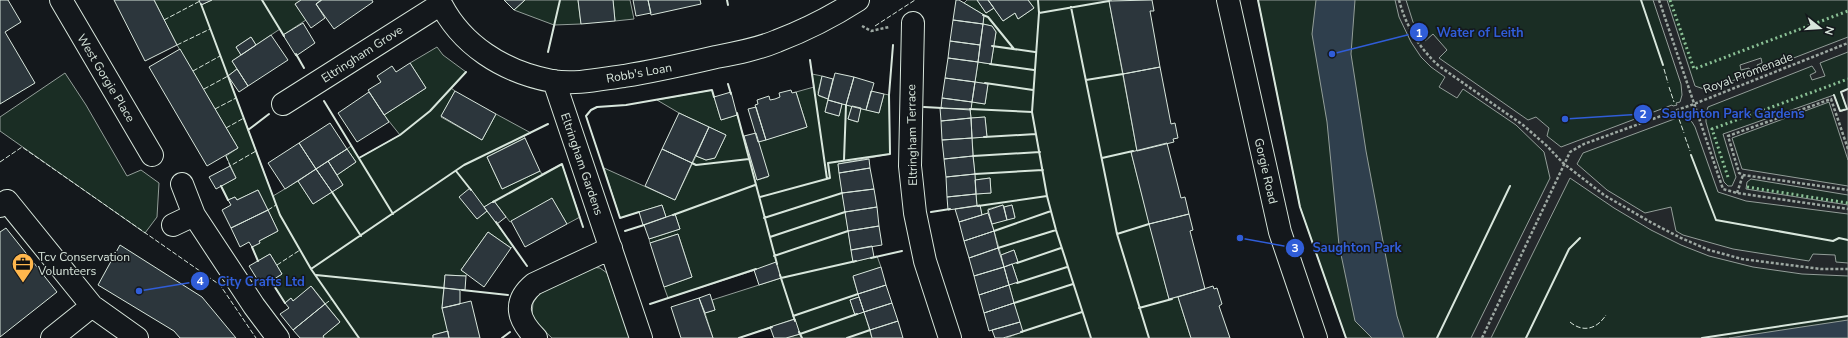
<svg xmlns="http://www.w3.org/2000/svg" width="1848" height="338" viewBox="0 0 1848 338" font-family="'Nunito Sans',sans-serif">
	<rect width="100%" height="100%" fill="#14181c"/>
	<path fill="#1a2d24" stroke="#939e99" d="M154,0h45l2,5 11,-5h89l-6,4 11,16 -23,15 -3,-6 -24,16 -5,-8 -15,10 5,8 -9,6 5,8 -9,7 45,120 25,-15 15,23 30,-19 -6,-10 19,-13 -9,-13 4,-3 8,12 41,-23 -16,-20 42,-27 -16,-25 27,-16 6,8 23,17 -15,16 4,3 -14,26 41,23 14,-26 35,19 -7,3 1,2 -38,19 15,32 38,-18 2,3 20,-10 18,53 -13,7 -15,-25 -42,23 -16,-21 -10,6 -24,-10 17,22 10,-8 26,35 -2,2 -23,-16 -27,38 6,4 -1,2 -21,-1 -3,33 6,23 -15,4v3h-109l-1,-2 17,-14 -28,-35 -19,14 -2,-3 -6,5 -14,-22 11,-7 -12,-20 -12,7 -6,-14 8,-4 -1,-2 19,-10 -20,-41 -21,10 -2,-3 -7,3 -7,-14 15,-8 -10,-22 12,-8 -61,-103z
		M525,0h53l3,24 -27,1 -40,-15z
		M613,0h17l4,19 -19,2z
		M967,0h10l9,13 8,-5 9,13 12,-8 3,6 16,-11 -6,-8h84l-3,1 28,150 -6,1 38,147 9,-2 13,41h-185l16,-6 -13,-47 9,-3 -6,-18 6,-2 -4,-12 -13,5 -9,-31 23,-7 -3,-12 -8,2 -1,-2 -15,4v4l-6,2 -2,-9h-3l-1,-12 15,-1 -1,-15 -15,2 -3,-42 15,-1 -2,-20 -14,1 -1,-9 2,-7 13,2 3,-20 -13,-2 3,-20 13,2 5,-32 -4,-6 -9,-2 1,-9 -20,-12z
		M1258,0h590v338h-502l-46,-131z
		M65,73l21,32 41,71 14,-6 18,13 -2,34 -12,16 -145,-102v-14z
		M812,74l10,2 -4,16 1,4 9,3 -3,13 14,4 3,-12 10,2 -4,13 9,3 4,-14 18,5 5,-19 5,1 1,59 -52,10 15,98 24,-6 4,11 -28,10 6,20 -9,3 5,15 9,-3 8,26h-86l14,-4 -6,-15 -55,19h-26l-8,-25 10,-3 -3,-10 69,-22 -4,-15 -109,35 -4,-11 28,-10 -14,-43 -28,9 -1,-4 31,-10 -5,-15 -9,3 -4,-12 -42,13 -16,-50 71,32 21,-44 10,4 9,-2 11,-23 -47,-22 -22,-13 55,-10 9,30 16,-5 20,65 11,-3 -10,-35 49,-15 -11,-35 18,-5z
		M590,267l10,1 7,5 23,65h-78l-15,-14 -5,-10 1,-11 6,-9z"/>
	<path fill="#24282b" stroke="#939e99" d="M1395,0h11l7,22 12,19 8,-7 14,16 -8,8 89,62 8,-3 13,11 -2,8 14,11 111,-42 1,1 4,-1 -1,-2 4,-1 2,-7 -1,-11 -28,-84h14l28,86 12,4 44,-16 -2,-6 -8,2 -1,-5 21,-7 1,5 -5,2 3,6 88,-34v15l-28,11 5,13 -13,4 -2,-5 6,-3 -4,-6 -104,41 -2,7v8l10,36 8,24 4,4h4l4,-9 -13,-43 111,-39 6,16h2l5,-2 -6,-17 7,-3v71l-19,-58 -97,36 10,31 106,17v9l-97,-16 -4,3 -1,7 102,16v9l-102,-13 -28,-9 -23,-65 -3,-5 -9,-7 -7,1 1,2 -94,35 -6,11 30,26 38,23 26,-6 5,24 7,4 50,14 76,12 4,-7 22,1 1,7 12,1v13l-46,-2 -49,-7 -44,-11 -28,-11 -30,-15 -37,-22 -44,-30 -79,160h-20l79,-160 -6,-26 -28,-27 -53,-36 -6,9 -18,-11 6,-10 -14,-10 -10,-10 -10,-15 -12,-25z"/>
	<path fill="#2f3f4d" stroke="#939e99" d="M1316,0h39l-4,54 15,97 31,165 7,22h-32l-17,-17 -16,-76 -12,-123 -15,-88z
		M1848,320v18h-119z"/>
	<path fill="#2c363c" stroke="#d8e6dc" d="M0,0h8l13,22 -16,10 30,51 -35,21z
		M114,0h40l23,45 -32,16z
		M199,0h13l-11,5z
		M301,0h20l-5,4 9,14 -14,10 -16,-24z
		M372,0l1,2 -39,27 -18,-25 6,-4z
		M504,0h21l-11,10z
		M578,0h35l2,21 -34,3z
		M633,0h15l3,13 -15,3z
		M648,0h52l1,4 -50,11z
		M956,0h3l25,15 -1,9 -30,-4z
		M977,0h11l6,8 -8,5z
		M988,0h40l6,8 -16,11 -3,-6 -12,8z
		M1152,0l2,11h-4l10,56 -37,7 -14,-73z
		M953,20l30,4 -3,21 -30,-4z
		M303,23l12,20 -19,13 -13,-21z
		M983,24l9,2 4,6 -5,32 -13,-2z
		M271,35l17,25 -40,26 -16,-25z
		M251,37l5,8 -15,10 -5,-8z
		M950,41l30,4 -2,17 -30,-4z
		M180,49l58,99 -31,18 -58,-99z
		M948,58l30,4 -3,20 -30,-4z
		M410,63l16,25 -42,27 -16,-25 13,-8 -4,-6 15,-10 4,6z
		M1160,67l11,57 4,-1 3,15 -5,1 1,3 -37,9 -14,-77z
		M237,69l11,17 -9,6 -11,-16z
		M835,73l19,4 -8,28 -18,-5z
		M822,76l11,3 -5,20 -10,-4z
		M854,77l20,6 -8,27 -20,-5z
		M945,78l30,4 -3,20 -30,-4z
		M975,82l13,2 -3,20 -13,-2z
		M791,90l1,3 4,-1 11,35 -41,13 -11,-35 3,-1 -1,-4 12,-4 1,4 5,-1 5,-2 -1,-4z
		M455,91l41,23 -14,26 -41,-24z
		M871,91l13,3 -5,19 -13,-3z
		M369,92l20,30 -32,20 -19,-29z
		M731,92l6,23 -16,5 -7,-23z
		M942,98l30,4 -1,8 -30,-2z
		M828,100l14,4 -3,12 -14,-4z
		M852,106l9,2 -3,14 -10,-3z
		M756,107l10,33 -8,2 -10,-33z
		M940,108l30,1 1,9 -30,3z
		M679,113l30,14 -17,36 -30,-14z
		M985,117l2,20 -15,1 -1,-20z
		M971,118l1,20 -30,2 -1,-19z
		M330,123l17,26 -31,20 -17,-26z
		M709,127l17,8 -11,23 -9,2 -10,-4z
		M756,133l13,43 -12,4 -13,-44z
		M525,138l15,33 -38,18 -15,-32z
		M972,138l1,18 -29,3 -2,-19z
		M299,143l17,26 -31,20 -17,-26z
		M1167,143l14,55 4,-1 4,17 -40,10 -18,-72z
		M347,149l9,13 -19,13 -9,-14z
		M662,149l30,14 -17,37 -30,-14z
		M973,156l2,18 -29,3 -2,-18z
		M869,159l1,9 -31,5 -1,-9z
		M328,161l15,24 -11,7 -16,-23z
		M230,166l6,12 -20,11 -7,-12z
		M870,168l4,21 -32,4 -3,-20z
		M316,169l16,23 -19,12 -15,-23z
		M975,174l1,20 -29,3 -1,-20z
		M990,178l1,15 -15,1 -1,-14z
		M470,188l17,23 -10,8 -18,-22z
		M874,189l3,18 -32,5 -3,-19z
		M258,190l10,20 -37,18 -9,-18 9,-5 -3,-5 7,-3 2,3z
		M976,194l1,12 -29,4 -1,-13z
		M552,198l15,26 -42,23 -14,-26z
		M494,201l12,16 -9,7 -13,-17z
		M662,205l4,12 -23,8 -4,-13z
		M980,205l2,10 -23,7 -4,-13z
		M1003,205l4,15 -15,4 -4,-14z
		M1012,205l3,13 -8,2 -3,-13z
		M877,207l2,19 -31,5 -3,-19z
		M268,210l10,21 -19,10 1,2 -8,4 -3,-5 -9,5 -9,-19z
		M988,213l6,18 -30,10 -5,-19z
		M675,214l5,15 -31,10 -5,-14z
		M1189,214l4,16 -3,1 15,58 -36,10 -20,-75z
		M879,226l3,19 -31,5 -3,-19z
		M6,228l51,64 -57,45v-105z
		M994,231l4,17 -29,10 -5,-17z
		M488,232l23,16 -27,39 -23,-17z
		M678,234l14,43 -28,10 -14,-44z
		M120,245l82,52 34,41h-56l-6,-7 -76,-46z
		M872,246l2,11 -21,5 -2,-12z
		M998,248l6,19 -30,9 -5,-18z
		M1014,250l4,12 -14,5 -3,-12z
		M270,254l12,20 -20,13 -13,-21z
		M776,262l5,16 -22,7 -5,-15z
		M1012,264l6,18 -9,3 -5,-18z
		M881,267l5,18 -28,9 -5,-18z
		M1004,267l5,18 -30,10 -5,-19z
		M445,275l21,1 -1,14 -21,-2z
		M886,285l6,18 -28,9 -6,-18z
		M1009,285l5,18 -30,10 -5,-18z
		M311,286l14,18 -32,26 -13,-16 9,-6 -4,-5 6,-5 2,3z
		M1213,286l1,3 3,-1 5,16 -3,2 11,32h-39l-13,-41z
		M444,288l16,2v14l-18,4z
		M710,294l5,16 -10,3 -6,-15z
		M859,297l5,15 -9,3 -5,-15z
		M699,298l14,40h-32l-10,-31z
		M471,301l9,37h-31l-7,-30z
		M892,303l6,18 -28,9 -6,-18z
		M1014,303l6,19 -31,9 -5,-18z
		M325,304l15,18 -17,14 1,2h-24l-7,-8z
		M795,319l5,15 -14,4h-12l-4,-11z
		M898,321l5,17h-31l-2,-8z
		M1020,322l3,10 -20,6h-8l-3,-8z
		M448,331l1,7h-16v-3z"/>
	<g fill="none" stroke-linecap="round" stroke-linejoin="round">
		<g stroke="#d8e6dc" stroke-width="24">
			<path id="minor" d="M61,0l91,155
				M439,0c21,45 65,72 113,81 24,4 49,-2 72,-5 31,-5 62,-12 92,-19 21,-4 42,-8 61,-16 29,-11 56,-25 81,-41
				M913,23l-3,143 5,47 10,48 25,77
				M554,81l87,257
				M283,104l158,-100
				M182,184l12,31 60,91 24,32
				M0,206l7,-5 85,105 45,32
				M173,225l21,-10
				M52,338l40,-32
				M536,338c-18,-18 -24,-36 -2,-54l77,-36"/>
		</g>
		<g stroke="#d8e6dc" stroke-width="24">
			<path id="major" d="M1228,0l52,232 36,106"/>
		</g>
		<path stroke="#9da8a2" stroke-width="2.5" stroke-dasharray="3 2" stroke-linecap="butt" d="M1399,0c7,26 20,48 40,66l84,59 24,21 16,17 41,32 48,28 29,15 28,12 33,9 79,10h27
			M1659,0l64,189 14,4 111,16
			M862,26l9,5 18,-4
			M1848,149l-17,-50 -103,37 11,37 4,2 105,15
			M1737,193l6,-18
			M1482,338l88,-186 14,-8 110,-40 154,-61"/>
		<use href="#minor" stroke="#14181c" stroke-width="22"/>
		<use href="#major" stroke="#14181c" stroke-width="22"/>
		<path stroke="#8ac095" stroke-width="3" stroke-dasharray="2 3" stroke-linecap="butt" d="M1670,0l24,69 154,-58
			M1728,177l-16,-48 136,-50
			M1747,187l101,16"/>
		<path stroke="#d8e6dc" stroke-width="1" stroke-dasharray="5 2" stroke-linecap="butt" d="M164,20l36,-19
			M875,26l40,-26
			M177,45l33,-16
			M1664,69l4,14
			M193,71l27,-15
			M1669,87l5,15
			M204,89l24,-13
			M215,109l21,-11
			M1679,119l5,14
			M226,128l18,-10
			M1685,137l5,14
			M226,156l4,10 26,-15
			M0,162l22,-15 198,138 36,53
			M268,210l8,-5
			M277,265l23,-15
			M325,304l7,-5
			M1570,322c13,11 27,7 36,-7"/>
		<path stroke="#d8e6dc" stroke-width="2" d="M262,0l22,36
			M727,0l1,5
			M1038,0l1,13 -7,99 15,84 9,34 35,108
			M1258,0l42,207 46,131
			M1641,0l22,65
			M201,4l79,211 31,54
			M1071,7l46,227 32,104
			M1039,13l70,-12
			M983,15l5,2 26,32
			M992,46l43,6
			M548,52l12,-52
			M296,54l8,14
			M810,60l17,119
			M990,64l44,6
			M1086,80l37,-6
			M985,83l48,7
			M728,84l3,10
			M1834,95l6,16 7,-2 -6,-17 7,-3
			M324,101l69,113
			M924,107l18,1
			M970,109l62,3
			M737,113l40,151
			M248,130l21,-16
			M984,137l52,-3
			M1691,155l25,65 117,21 6,-3 9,2
			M973,156l67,-4
			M359,158l41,-23 30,-24 36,-39
			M1102,158l31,-7
			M844,160l2,-55
			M692,163l4,2 53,-6
			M456,171l15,19
			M975,174l68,-4
			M221,186l7,14
			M332,192l29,44
			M760,197l70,-19 -2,-15 62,-9 -1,-59 4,-50
			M493,202l69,-38 21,63
			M978,206l69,-10
			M639,212l-19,6 -34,-102 5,-6 6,-3 29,-2 86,-15 2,7
			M931,212l19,-3
			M673,215l82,-30
			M764,218l78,-25
			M496,222l31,44
			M625,231l19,-6
			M994,231l57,-20
			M1117,234l32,-10
			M770,237l75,-25
			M252,247l6,14
			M998,248l58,-18
			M774,256l74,-25
			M871,258l31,-7
			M1017,263l44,-15
			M316,275l128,13
			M780,275l15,46
			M781,278l75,-17
			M271,281l14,22
			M1017,283l50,-16
			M462,290l46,5
			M1014,303l59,-19
			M650,304l106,-35
			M1139,308l33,-9
			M793,316l65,-22
			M799,332l3,6
			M1021,332l61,-20
			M800,334l57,-20
			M359,338l-48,-69 153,-104 84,-41
			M502,338l8,-6
			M739,338l33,-11
			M847,338l23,-8
			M1437,338l73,-152
			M1526,338l43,-89 11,-11
			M1702,338l146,-22"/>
	</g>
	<defs>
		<g id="office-pin" transform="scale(1.15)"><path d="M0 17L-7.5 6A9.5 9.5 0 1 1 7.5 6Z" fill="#ffb74d" stroke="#14181c"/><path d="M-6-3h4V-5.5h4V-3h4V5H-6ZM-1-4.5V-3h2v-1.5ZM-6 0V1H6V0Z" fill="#111"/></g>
	</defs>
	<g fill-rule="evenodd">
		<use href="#office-pin" x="23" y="264"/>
	</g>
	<g text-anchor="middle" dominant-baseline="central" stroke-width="3" stroke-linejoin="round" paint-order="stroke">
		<g font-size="12" fill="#d8e6dc" stroke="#14181c">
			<text transform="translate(362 54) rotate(-33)">Eltringham Grove</text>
			<text transform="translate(639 73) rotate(-10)">Robb's Loan</text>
			<text transform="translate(1748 73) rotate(-21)">Royal Promenade</text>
			<text transform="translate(106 78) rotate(59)">West Gorgie Place</text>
			<text transform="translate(912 135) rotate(-91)">Eltringham Terrace</text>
			<text transform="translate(582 164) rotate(71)">Eltringham Gardens</text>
			<text transform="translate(1266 171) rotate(77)">Gorgie Road</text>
		</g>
		<g font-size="12" fill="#d8e6dc" stroke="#14181c" text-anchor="start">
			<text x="38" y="257">Tcv Conservation<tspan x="38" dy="14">Volunteers</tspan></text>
		</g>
	</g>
	<path fill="none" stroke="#305dd8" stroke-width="1.5" d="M1332 54L1419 32M1565 119L1643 114M1240 238L1295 248M139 291L200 281"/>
	<g fill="#305dd8" stroke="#14181c" stroke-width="1.5">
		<circle cx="1332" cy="54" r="4"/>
		<circle cx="1565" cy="119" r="4"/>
		<circle cx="1240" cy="238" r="4"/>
		<circle cx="139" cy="291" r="4"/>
		<circle cx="1419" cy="32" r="10"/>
		<circle cx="1643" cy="114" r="10"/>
		<circle cx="1295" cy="248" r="10"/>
		<circle cx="200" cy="281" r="10"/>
	</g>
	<g font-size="12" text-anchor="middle" font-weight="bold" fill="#fff">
		<text x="1419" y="37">1</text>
		<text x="1643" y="118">2</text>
		<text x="1295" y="252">3</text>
		<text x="200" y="285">4</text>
	</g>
	<g font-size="13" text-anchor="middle" font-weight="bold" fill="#305dd8" stroke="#14181c" stroke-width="3" stroke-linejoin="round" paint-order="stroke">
		<text x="1480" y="37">Water of Leith</text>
		<text x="1733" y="118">Saughton Park Gardens</text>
		<text x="1357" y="252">Saughton Park</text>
		<text x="261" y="286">City Crafts Ltd</text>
	</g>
	<g transform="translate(1820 28) rotate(107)" stroke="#14181c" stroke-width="3" paint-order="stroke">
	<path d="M0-3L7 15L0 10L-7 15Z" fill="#d8e6dc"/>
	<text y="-6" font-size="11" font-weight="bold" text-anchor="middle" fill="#d8e6dc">N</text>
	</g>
</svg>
